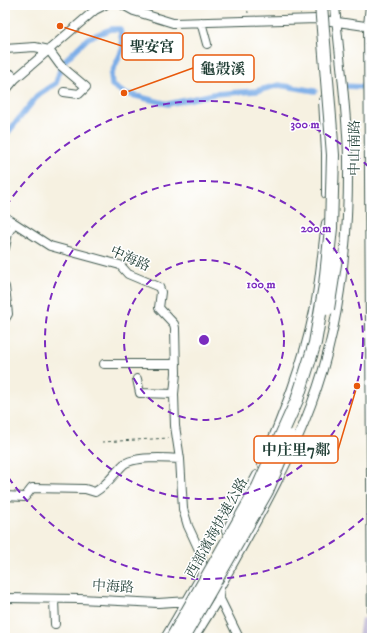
<svg xmlns="http://www.w3.org/2000/svg" width="377" height="643" viewBox="0 0 377 643" font-family="'IM FELL DW Pica','Noto Serif TC',serif">
	<rect width="100%" height="100%" fill="#fff"/>
	<filter id="ink" filterUnits="userSpaceOnUse"><feTurbulence type="fractalNoise" baseFrequency=".025" numOctaves="2"/><feDisplacementMap in="SourceGraphic" scale="8" xChannelSelector="R" yChannelSelector="G"/><feConvolveMatrix kernelMatrix="1 2 1 2 8 2 1 2 1" color-interpolation-filters="sRGB"/></filter>
	<filter id="wash" filterUnits="userSpaceOnUse"><feTurbulence type="fractalNoise" baseFrequency=".012" numOctaves="4" result="noise"/><feDisplacementMap in="SourceGraphic" scale="16" xChannelSelector="R" yChannelSelector="G"/><feGaussianBlur stdDeviation="0.9" result="paint"/><feColorMatrix in="noise" values="0 0 0 0 0 0 0 0 0 0 0 0 0 0 0 0 0 1.4 0 .05"/><feComposite in="paint" operator="in"/></filter>
	<g filter="url(#wash)">
		<rect width="100%" height="100%" fill="#f6f1e1"/>
		<path fill="#c6c0d9" d="M361,618l9,2v18h-12z"/>
		<g fill="none" stroke-linecap="round" stroke-linejoin="round">
			<path stroke="#7bade7" stroke-width="5.5" d="M346,86l17,1
				M5,136l34,-42 17,-11 6,-20 26,-25 23,-9h9l3,19 -12,27 1,10 12,8 44,11 46,-10 42,-3 23,-6 36,6"/>
		</g>
	</g>
	<g filter="url(#ink)">
		<g fill="none" stroke-linecap="round" stroke-linejoin="round">
			<g stroke="#3f584e" stroke-width="10">
				<path id="minor" d="M123,5l11,6 39,12 144,-4 55,8
					M370,5l-2,21 4,600
					M201,22l6,22
					M5,49l30,-2 14,3 11,15 26,22 -7,7 -15,-2
					M5,77l6,-3 4,5
					M5,91l10,-12 80,-69 10,-5
					M323,100l3,53v41
					M5,217l45,29 70,19 8,9 31,13 2,5 -2,16 15,16 1,4 1,45 -2,21 1,32 5,33 3,50 5,17 13,28 2,18 2,3
					M5,248l3,-15 6,-10
					M5,287l3,27 -3,5
					M104,364h72
					M137,379l3,14 34,1
					M262,464c21,-49 41,-100 52,-153 6,-29 8,-59 12,-88
					M5,496l20,1 7,-9 53,1 10,3c12,-7 18,-17 27,-26 9,-10 45,-8 58,-7
					M226,531l31,-56
					M217,593l22,45
					M5,598l75,1 78,4 31,-2
					M54,600l1,24
					M165,638l39,-67
					M194,638l26,-42 -1,-7c33,-60 68,-119 92,-184 30,-78 38,-164 37,-247 -1,-51 -9,-102 -13,-153"/>
			</g>
			<path stroke="#3f584e" stroke-width="1" stroke-dasharray="3 3" stroke-linecap="butt" d="M247,5l1,8
				M102,442l67,-4"/>
			<use href="#minor" stroke="#fff" stroke-width="8"/>
			<g stroke="#3f584e" stroke-width="14" stroke-linecap="butt">
				<path id="highway-bridge" d="M328,309l8,-51
					M172,638l86,-151 39,-87 18,-57 10,-58 6,-57 2,-73 -12,-150
					M183,638l84,-147 23,-55"/>
			</g>
			<use href="#highway-bridge" stroke="#fff" stroke-width="12"/>
		</g>
	</g>
	<g fill="none" stroke="#7b2cbf" stroke-width="2" stroke-dasharray="7 5">
		<circle cx="204" cy="340" r="80"/>
		<circle cx="204" cy="340" r="159"/>
		<path d="M372 510A239 239 0 0 1 6 474M6 206A239 239 0 0 1 372 170"/>
	</g>
	<g text-anchor="middle" dominant-baseline="central" stroke-width="3" stroke-linejoin="round" paint-order="stroke">
		<g font-size="14" fill="#1f3d34" stroke="#fff">
			<text transform="translate(355 148) rotate(-90)">中山南路</text>
			<text transform="translate(130 259) rotate(24)">中海路</text>
			<text transform="translate(217 528) rotate(-61)">西部濱海快速公路</text>
			<text transform="translate(113 587) rotate(3)">中海路</text>
		</g>
	</g>
	<circle cx="204" cy="340" r="6" fill="#7b2cbf" stroke="#fff" stroke-width="2"/>
	<g font-size="12" text-anchor="middle" font-weight="bold" fill="#7b2cbf" stroke="#fff" stroke-width="3" stroke-linejoin="round" paint-order="stroke">
		<text x="305" y="128">300 m</text>
		<text x="316" y="232">200 m</text>
		<text x="261" y="288">100 m</text>
	</g>
	<path fill="none" stroke="#e8590c" stroke-width="1.5" d="M60 26L122 46M124 93L193 68M357 386L338 450"/>
	<g fill="#e8590c" stroke="#fff" stroke-width="1.5">
		<circle cx="60" cy="26" r="4"/>
		<circle cx="124" cy="93" r="4"/>
		<circle cx="357" cy="386" r="4"/>
	</g>
	<g fill="#fff" stroke="#e8590c" stroke-width="1.5">
		<rect x="122" y="33" width="61" height="27" rx="4"/>
		<rect x="193" y="55" width="61" height="27" rx="4"/>
		<rect x="254" y="436" width="84" height="27" rx="4"/>
	</g>
	<g font-size="15" text-anchor="middle" font-weight="bold" fill="#1f3d34">
		<text x="152" y="52">聖安宮</text>
		<text x="223" y="74">龜殼溪</text>
		<text x="296" y="455">中庄里7鄰</text>
	</g>
	<rect width="377" height="643" fill="none" stroke="#fff" stroke-width="20"/>
</svg>
